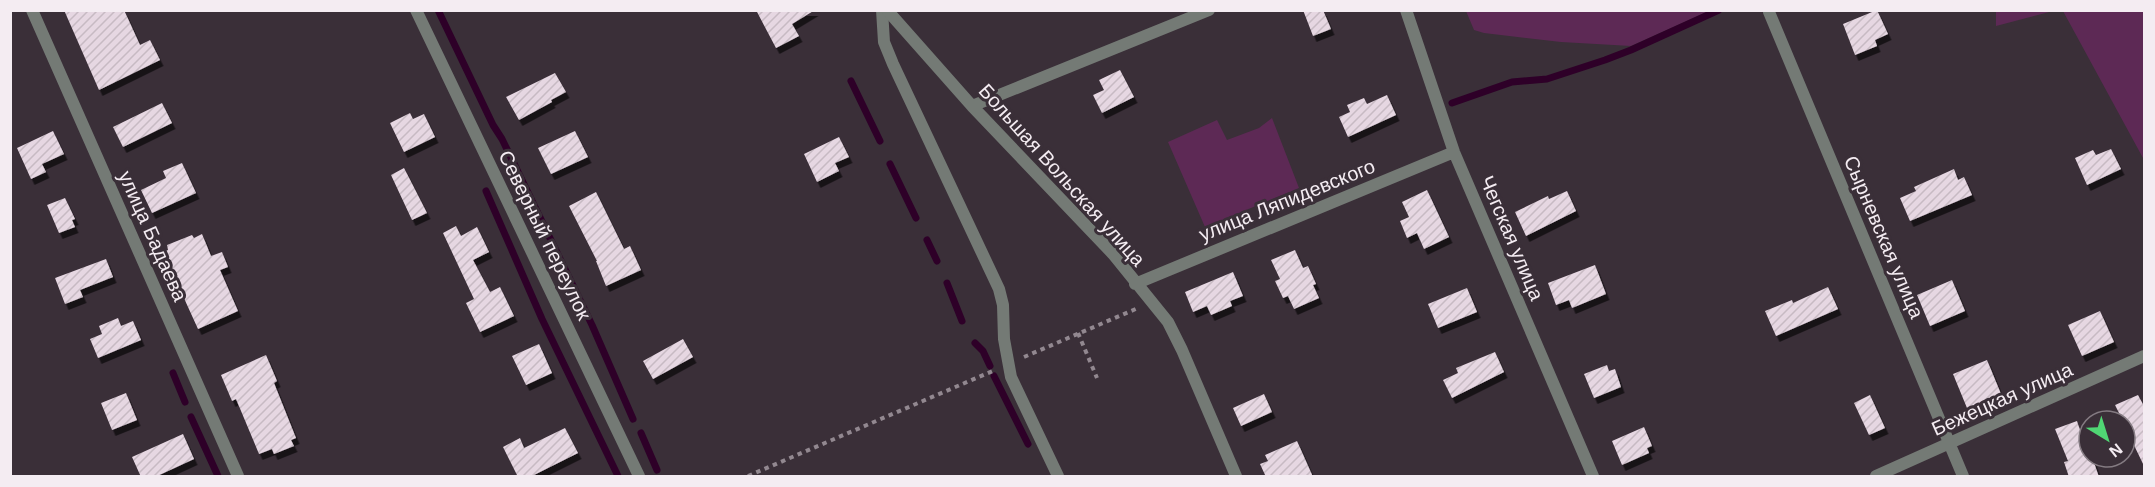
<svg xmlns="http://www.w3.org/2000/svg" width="2155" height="487" viewBox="0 0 2155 487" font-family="Helvetica,sans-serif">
	<defs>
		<pattern id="building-hatch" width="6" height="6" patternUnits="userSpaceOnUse" patternTransform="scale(1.5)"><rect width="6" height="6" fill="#e6d7e2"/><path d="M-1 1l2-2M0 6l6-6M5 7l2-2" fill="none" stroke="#c7bac3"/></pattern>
		<filter id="shadow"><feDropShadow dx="3.5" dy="6" stdDeviation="0" flood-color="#0009"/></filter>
	</defs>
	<rect width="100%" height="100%" fill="#3a2f38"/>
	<path fill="#5d2955" d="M1466,11h243l-78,35 -70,-4 -77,-9 -10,-3z
		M1996,11v-1l57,1 -57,15z
		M2063,11h81v147h-1z
		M1272,118l27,70 -94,39 -37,-85 49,-22 10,20 32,-12z"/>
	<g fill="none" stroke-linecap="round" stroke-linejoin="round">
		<path stroke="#2e0028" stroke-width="7" d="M438,10l55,115 9,14 90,186 41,94
			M851,81l29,60
			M1452,103l60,-21 35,-3 58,-19 26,-10 88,-40
			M890,164l26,54
			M486,191l56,128 76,157
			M927,240l10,21
			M947,283l15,38
			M975,343l8,8 7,15
			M173,373l12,29
			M994,376l34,68
			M191,417l27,59
			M641,433l16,37"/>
	</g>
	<path fill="url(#building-hatch)" filter="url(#shadow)" d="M64,10h60l16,35 10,-5 10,20 -61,30z
		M756,10h59l-23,14 7,12 -23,12z
		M1303,10h20l8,19 -18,7z
		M1877,10l11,24 -13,6 2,6 -22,9 -12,-31z
		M1120,70l14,27 -32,16 -9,-18 11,-5 -5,-10z
		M555,73l11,19 -15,8 1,2 -33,18 -13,-23z
		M1387,95l9,20 -48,22 -9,-20 11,-5 -3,-7 17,-7 3,6z
		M162,103l10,20 -49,24 -10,-20z
		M410,113l3,6 11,-5 11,23 -31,15 -14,-29z
		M53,131l11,23 -22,10 4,8 -15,7 -14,-31z
		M575,131l13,26 -37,17 -13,-26z
		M839,137l10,20 -14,6 4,8 -22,11 -13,-28z
		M2111,149l10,20 -34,16 -12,-27 18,-8 3,5z
		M182,163l14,30 -44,20 -11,-23 25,-12 -3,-7z
		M404,168l23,45 -15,7 -21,-45z
		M1954,169l4,11 6,-3 8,18 -62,26 -10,-23 16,-7 -2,-4z
		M1427,190l22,47 -25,12 -7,-16 -10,5 -7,-17 9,-4 -7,-15z
		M1567,191l9,20 -50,25 -11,-24 33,-16 1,3z
		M596,192l28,57 6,-3 11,24 -35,16 -10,-25h1l-28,-55z
		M65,198l10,21 -3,1 3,7 -16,6 -12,-28z
		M456,226l5,10 16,-9 12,25 -16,8 17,32 10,-5 14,29 -34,16 -14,-29 8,-4 -31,-66z
		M202,234l9,22 11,-4 6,15 -8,3 18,41 -40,18 -35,-77 5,-2 -1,-5 25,-10 2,3z
		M1295,250l8,18 5,-2 8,18 -3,1 6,13 -25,11 -6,-13 -5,2 -8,-17 5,-2 -9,-19z
		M106,259l7,18 -33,13 3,7 -18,7 -10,-26z
		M1595,265l11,29 -34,14 -3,-8 -13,5 -8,-22z
		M1233,272l10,24 -13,5 2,5 -21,9 -4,-9 -14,6 -8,-20z
		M1952,280l13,31 -35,15 -13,-31z
		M1828,287l10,22 -62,27 -11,-25 27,-11 1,3z
		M1467,288l10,24 -39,16 -10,-24z
		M2100,311l14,31 -32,14 -14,-31z
		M118,318l3,8 12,-5 8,19 -43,18 -8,-19 12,-5 -3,-8z
		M683,339l10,18 -40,22 -10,-18z
		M539,344l13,29 -26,12 -14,-29z
		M1495,352l9,20 -52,26 -9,-18 15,-7 -2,-5z
		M266,355l11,26 -3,2 22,55 -5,2 3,6 -20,8 -2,-5 -13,5 -23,-55 -4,2 -11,-26z
		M1987,360l14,34 -34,14 -14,-34z
		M1607,365l2,6 6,-2 6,18 -27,11 -10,-24z
		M126,393l11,27 -25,10 -11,-27z
		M1264,394l8,18 -31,14 -8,-18z
		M1870,395l15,33 -16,7 -15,-32z
		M2138,395l7,13v60l-14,-29 -6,3v-21h-2l-8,-16z
		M2077,421l12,36h3l7,20h-30l-5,-15 4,-1 -13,-32z
		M1644,427l8,19 -5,2 2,5 -27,12 -10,-24z
		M565,428l13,25 -48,24h-12l-15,-30 17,-9 4,10z
		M183,434l11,25 -39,18h-14l-9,-20z
		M1297,441l16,36h-47l-6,-13 8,-3 -3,-6z"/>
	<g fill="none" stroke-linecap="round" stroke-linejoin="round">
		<path stroke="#928890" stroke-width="4" stroke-dasharray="4.5 4.5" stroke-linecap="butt" d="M1078,333l19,45
			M1024,357l114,-49
			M748,476l247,-106"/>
		<path stroke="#747a75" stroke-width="12" d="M882,10l2,32 9,22 106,225 4,16 1,34 7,38 47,99"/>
		<path stroke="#747a75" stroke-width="12" d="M32,10l206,466
			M416,10l223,466
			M887,10l85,96 141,148 55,68 14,28 54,126
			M1406,10l48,142 139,324
			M1769,12l194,464
			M972,106l237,-96
			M1135,284l319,-132
			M1876,476l268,-120"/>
	</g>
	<g text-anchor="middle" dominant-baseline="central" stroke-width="6" stroke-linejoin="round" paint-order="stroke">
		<g font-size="20" fill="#f4ecf2" stroke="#3a2f38">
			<text transform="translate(1062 175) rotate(48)">Большая Вольская улица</text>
			<text transform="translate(1287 200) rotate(-22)">улица Ляпидевского</text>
			<text transform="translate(545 235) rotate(64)">Северный переулок</text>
			<text transform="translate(153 236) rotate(66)">улица Бадаева</text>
			<text transform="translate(1884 237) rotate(67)">Сырневская улица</text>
			<text transform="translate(1512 238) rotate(67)">Чегская улица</text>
			<text transform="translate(2002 399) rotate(-24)">Бежецкая улица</text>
		</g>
	</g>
	<rect width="2155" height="487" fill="none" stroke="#f4ecf2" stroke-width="24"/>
	<g transform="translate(2107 439) rotate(142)"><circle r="28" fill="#3a2f38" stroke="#847b82" stroke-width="1.5"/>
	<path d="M0-4.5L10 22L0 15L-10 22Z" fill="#50d674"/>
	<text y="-9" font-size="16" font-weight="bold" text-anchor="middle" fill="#f4ecf2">N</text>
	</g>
</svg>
